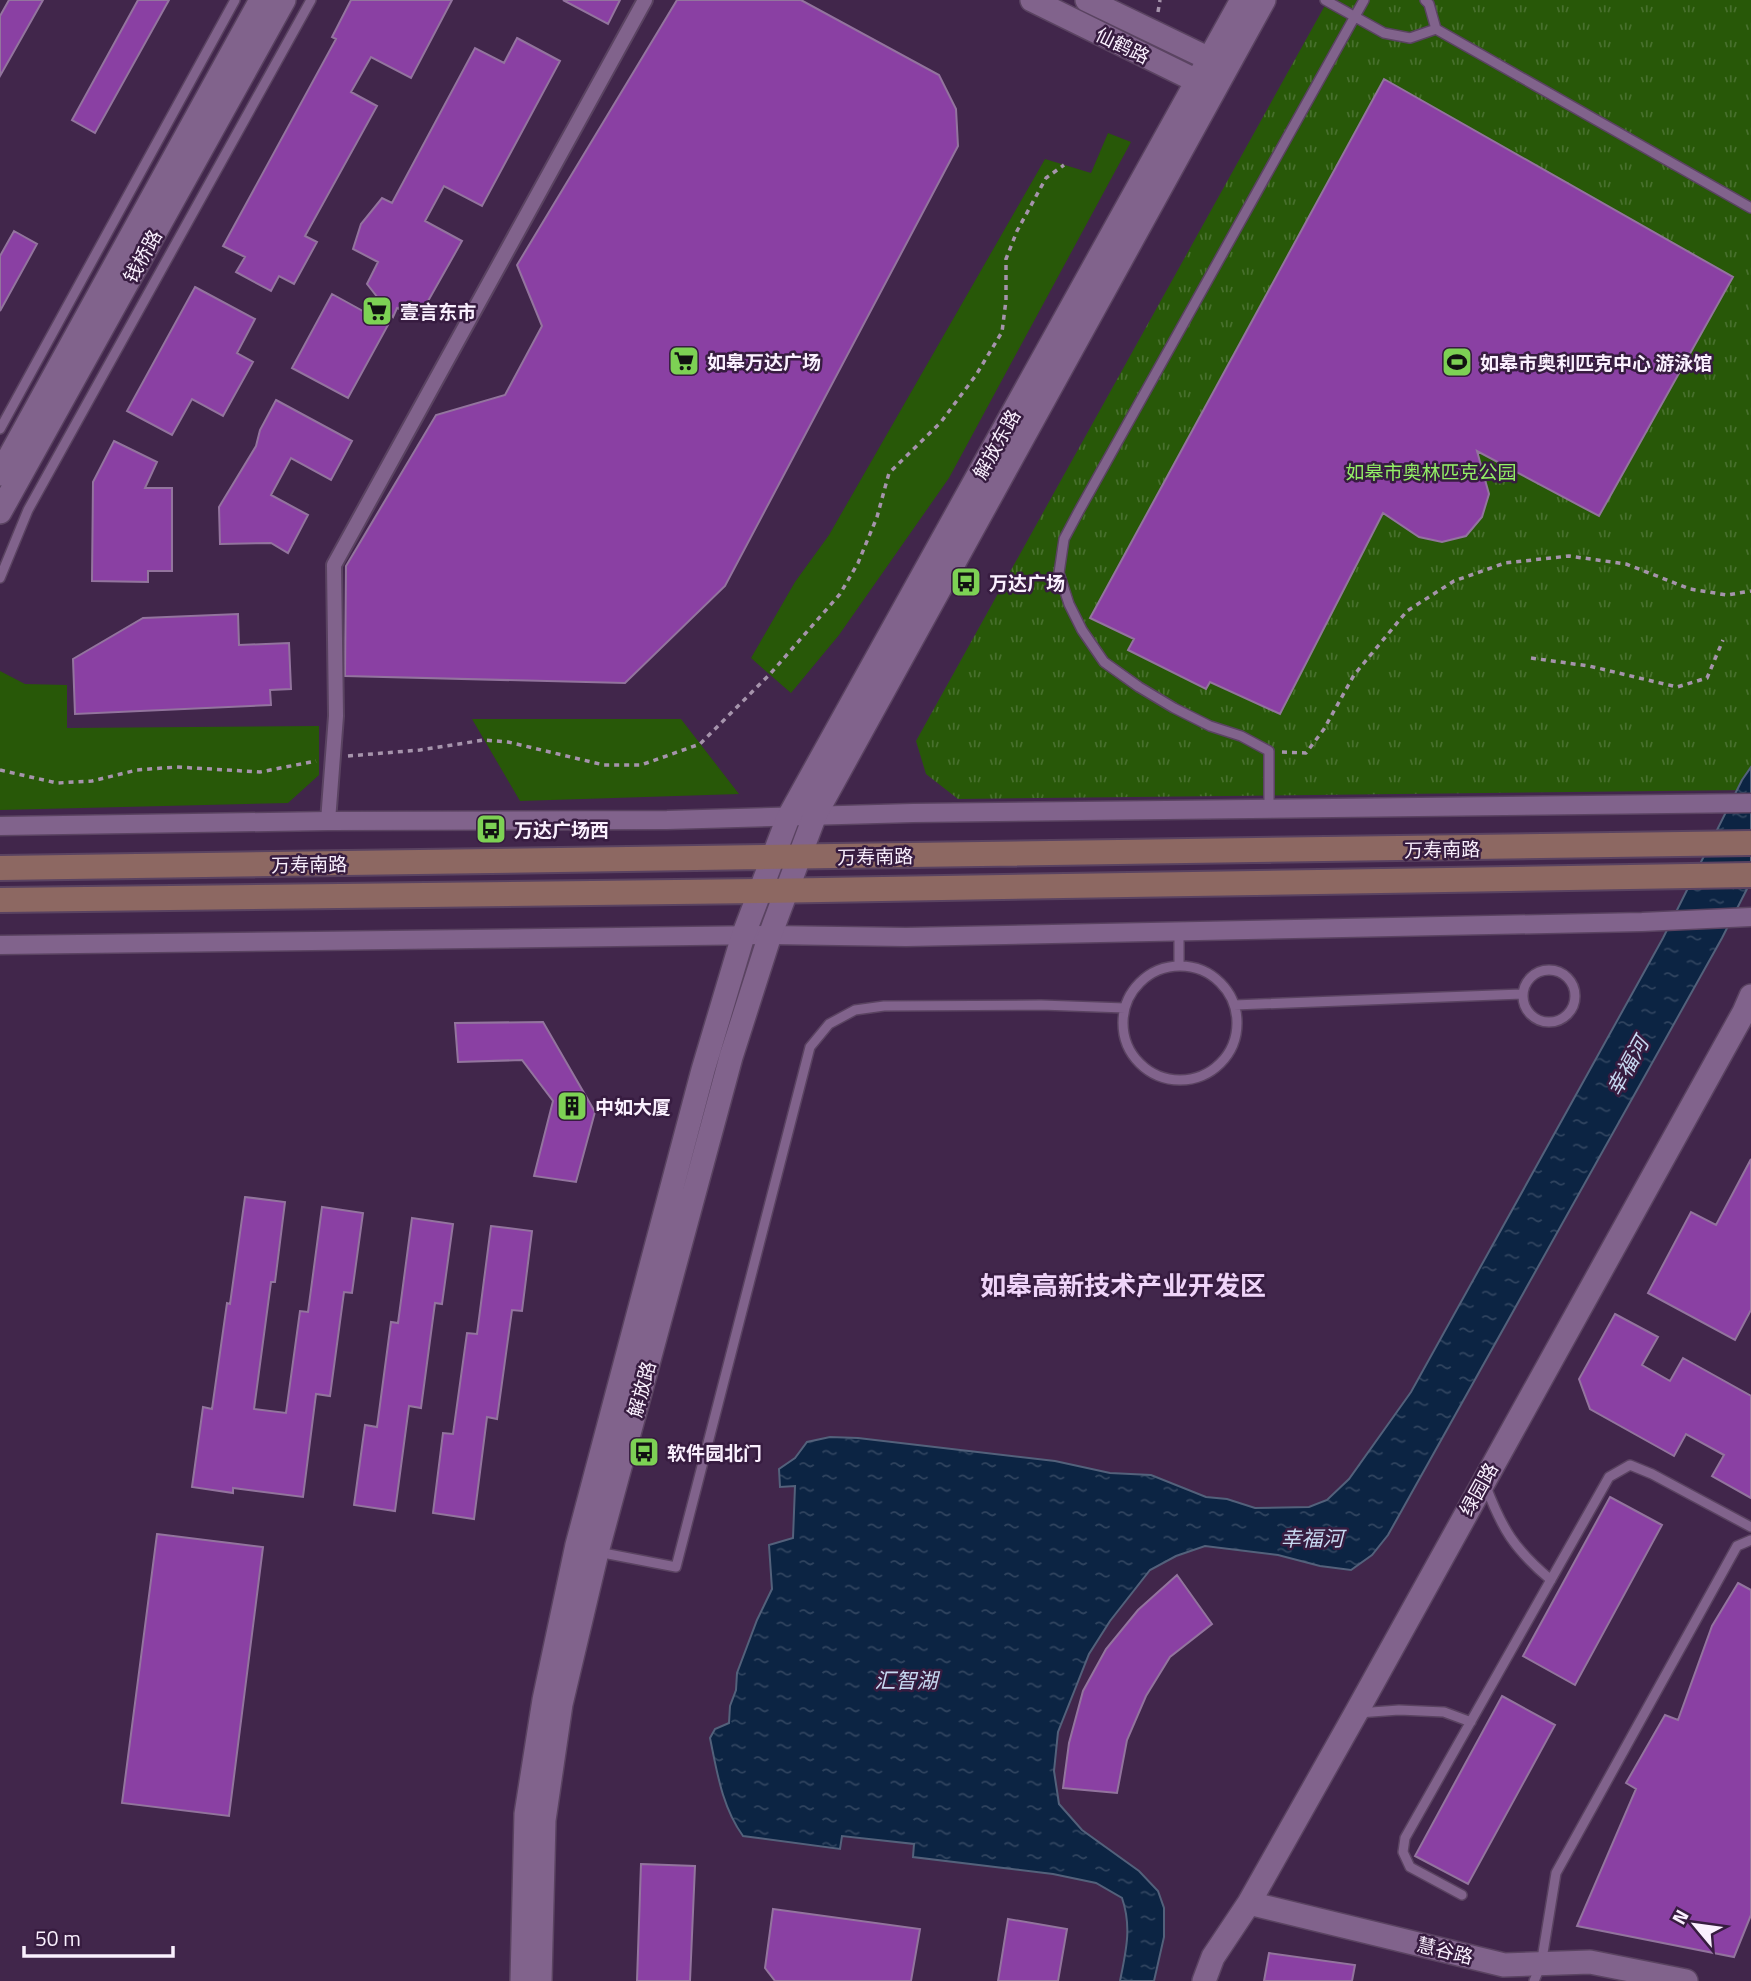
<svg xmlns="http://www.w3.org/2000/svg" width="1751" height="1981" viewBox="0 0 1751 1981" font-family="'Titillium Web','Noto Sans SC',sans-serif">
	<defs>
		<pattern id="park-tufts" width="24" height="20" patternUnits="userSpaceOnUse" patternTransform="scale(1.75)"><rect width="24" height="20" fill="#285808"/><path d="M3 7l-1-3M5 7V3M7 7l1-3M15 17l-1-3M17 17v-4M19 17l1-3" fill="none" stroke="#48702d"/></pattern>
		<pattern id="water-ripples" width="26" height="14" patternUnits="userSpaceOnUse" patternTransform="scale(1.75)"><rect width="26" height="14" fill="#0c2443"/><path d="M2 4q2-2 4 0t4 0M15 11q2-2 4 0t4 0" fill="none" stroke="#30445f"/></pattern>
	</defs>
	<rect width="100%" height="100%" fill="#41264b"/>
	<path fill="#285808" d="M1108,133l23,9 -182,336 -110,157 -48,58 -40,-35 44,-76 34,-47 216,-376 46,14z
		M0,671l25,13 42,1v43l252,-2v49l-31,28 -288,7z
		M472,719h209l58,75 -219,7z"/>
	<path fill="url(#park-tufts)" d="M1328,0h423v790l-793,9 -32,-25 -10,-33z"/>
	<path fill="url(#water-ripples)" stroke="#53617b" stroke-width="2" d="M1751,767v114l-29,57 -334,597 -16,20 -21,15 -31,-4 -42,-11 -73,-9 -29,10 -26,14 -40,51 -21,33 -31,78 -4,39 5,33 23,26 57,41 19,20 6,17v29l-10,44h-34c6,-30 12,-54 2,-83l-26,-15 -43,-9 -140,-17 1,-13 -72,-8 -2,13 -97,-13c-21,-29 -26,-64 -33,-98l5,-9 14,-6 1,-17 6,-16 1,-17 20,-53 15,-31 -3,-44 24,-7 2,-52 -15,1 -1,-18 16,-11 12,-16 23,-5 28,1 197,23 55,12 41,2 55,22 21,2 28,9 54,-1 18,-7 22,-21 62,-87 252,-454 79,-158z"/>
	<path fill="#8a40a3" stroke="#93749e" stroke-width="2" d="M9,0h34l-43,76v-60z
		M138,0h31l-74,133 -23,-13z
		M351,0h101l-41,78 -40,-21 -20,35 26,14 -72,130 12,6 -23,42 -15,-8 -8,15 -35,-19 9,-15 -22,-11 113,-207 -4,-2z
		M563,0h57l-12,24z
		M677,0h124l138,75 17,34 2,37 -233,440 -100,97 -280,-7 1,-110 90,-151 69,-20 37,-69 -25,-61z
		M517,38l43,23 -78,145 -38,-20 -19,35 37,20 -43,76 -22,-9 -4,9 -26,-33 11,-22 -25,-13 8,-25 21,-26 10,5 83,-155 29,15z
		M1384,79l349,198 -134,239 -122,-65 12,43 -7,23 -16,19 -24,6 -23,-5 -36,-24 -103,201 -70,-32 -4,7 -78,-39 6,-11 -44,-21z
		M14,231l23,13 -37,67v-55z
		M195,287l60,32 -18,34 16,9 -30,54 -31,-17 -20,36 -45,-24z
		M332,294l56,31 -40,73 -56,-30z
		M276,400l76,41 -21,39 -40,-22 -20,37 37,20 -20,38 -17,-10 -51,1 -1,-37 37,-61 4,-16z
		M114,441l43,21 -12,26h27v83h-24v11l-56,-1 1,-99z
		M238,614l1,31 50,-2 2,46 -21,1 1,15 -196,9 -2,-55 70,-41z
		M543,1022l52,90 -19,70 -42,-6 19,-75 -31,-41 -64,2 -3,-39z
		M1751,1159v151l-16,30 -87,-47 43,-81 25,13z
		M245,1197l40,5 -10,80h-4l-17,127 32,4 14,-102 8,1 14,-105 41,6 -11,80 -8,-1 -14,104 -14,-2 -13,103 -70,-9v5l-41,-6 11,-80 9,2 15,-106 3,1z
		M412,1218l41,6 -11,80 -7,-1 -14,105 -12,-2 -14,105 -41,-6 11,-80 12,2 14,-105 7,1z
		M491,1226l41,5 -10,80 -10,-1 -15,109 -10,-2 -13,102 -41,-6 10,-80 10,1 14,-101 10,1z
		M1615,1314l43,23 -16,28 28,16 13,-23 68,38v102l-39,-22 12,-21 -38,-21 -12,22 -84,-47 -11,-30z
		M1610,1497l52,28 -87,160 -52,-29z
		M157,1534l106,13 -34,269 -107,-13z
		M1177,1575l35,49 -42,33 -24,39 -19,44 -10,53 -54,-5 6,-45 14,-52 23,-42 32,-39z
		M1738,1583l13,7v325l-17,42 -157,-31 59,-137 -10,-6 39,-68 13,5 34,-94z
		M1502,1696l53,29 -87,159 -53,-28z
		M641,1864l54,2 -5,115h-53z
		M773,1909l147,20 -9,52h-136l-10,-13z
		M1008,1919l59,10 -9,52h-60z
		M1269,1953l86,12 -3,16h-88z"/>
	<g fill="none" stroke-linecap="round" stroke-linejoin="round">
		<g stroke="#5a4361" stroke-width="12">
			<path id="service" d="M1325,0l59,33 26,5 26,-9
				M1425,0l4,4 7,25 315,179
				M0,429l235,-429
				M0,578l28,-68 283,-510
				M1269,809v-58l-28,-15 -31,-10 -36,-18 -35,-21 -35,-25 -22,-32 -13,-26 -10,-31 5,-34 16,-30 284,-509
				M1179,966v-35
				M1123 1023a57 57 0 1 1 114 0a57 57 0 1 1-114 0Z
				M1523 996a26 26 0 1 1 52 0a26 26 0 1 1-52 0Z
				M1234,1005l288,-11
				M1485,1484c17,45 29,65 66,96
				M598,1552l78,15 134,-520 19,-23 26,-14 29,-4 157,-1 84,3
				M1358,1713l41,-3 45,2 27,10
				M1462,1895l-52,-28 -7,-15 2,-14 204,-361 21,-12 22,9 99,53
				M1534,1981l7,-16 15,-92 181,-327 14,-6"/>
		</g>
		<g stroke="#5a4361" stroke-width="18">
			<path id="pedestrian" d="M328,821l8,-105 -2,-151 311,-565"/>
		</g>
		<g stroke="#5a4361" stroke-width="21">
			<path id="minor" d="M0,826l328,-5 339,-1 246,-7 838,-10
				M0,945l770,-10 136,2 736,-15 109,-5"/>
		</g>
		<g stroke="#5a4361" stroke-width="26">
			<path id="tertiary" d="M1032,0l179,88
				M1087,0l137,66
				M0,474l261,-474
				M0,512l284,-512
				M1249,1903l255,62 86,-3 96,19
				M522,1981l4,-167 18,-114 33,-155 126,-475 40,-134 45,-118 454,-818
				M540,1981l4,-161 17,-116 36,-152 134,-495 39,-122 45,-120 449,-815
				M1204,1981l9,-24 36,-54 107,-190 388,-701 7,-16"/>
		</g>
		<g stroke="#5a4361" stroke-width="28">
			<path id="secondary" d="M0,868l1751,-25
				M0,900l759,-9 992,-16"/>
		</g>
		<path stroke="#a694ac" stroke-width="3.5" stroke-dasharray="5 5" stroke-linecap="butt" d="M1158,12l2,-12
			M1531,658l58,8 88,21 30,-9 16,-38
			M1282,752l24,1 18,-24 30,-54 53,-64 47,-30 51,-18 64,-7 57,8 64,25 37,6 24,-4
			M348,756l72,-6 64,-10 24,2 96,23h37l59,-21 70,-70 70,-80 18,-31 19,-46 12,-44 52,-51 35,-47 26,-43 4,-32v-41l11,-28 29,-53 18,-13
			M0,770l57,13 35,-2 45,-11 40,-3 83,5 56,-11"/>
		<use href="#service" stroke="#81638c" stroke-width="9"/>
		<use href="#pedestrian" stroke="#81638c" stroke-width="14"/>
		<use href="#minor" stroke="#81638c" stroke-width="18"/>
		<use href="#tertiary" stroke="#81638c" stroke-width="23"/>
		<use href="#secondary" stroke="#8d6862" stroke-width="24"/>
	</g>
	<defs>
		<g id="supermarket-square" transform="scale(1.575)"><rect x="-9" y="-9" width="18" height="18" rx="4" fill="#7dd154" stroke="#371c40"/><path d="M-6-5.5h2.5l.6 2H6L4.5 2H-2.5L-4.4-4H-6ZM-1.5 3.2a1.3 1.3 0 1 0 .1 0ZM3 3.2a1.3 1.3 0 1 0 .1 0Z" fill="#111"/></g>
		<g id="stadium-square" transform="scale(1.575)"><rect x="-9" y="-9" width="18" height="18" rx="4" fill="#7dd154" stroke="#371c40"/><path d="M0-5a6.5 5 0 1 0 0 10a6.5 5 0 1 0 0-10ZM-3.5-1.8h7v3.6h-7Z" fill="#111"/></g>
		<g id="bus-square" transform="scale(1.575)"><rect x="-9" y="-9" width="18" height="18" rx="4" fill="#7dd154" stroke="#371c40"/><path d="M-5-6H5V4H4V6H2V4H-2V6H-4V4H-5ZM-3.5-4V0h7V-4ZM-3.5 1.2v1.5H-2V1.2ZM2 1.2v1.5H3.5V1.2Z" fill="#111"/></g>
		<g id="building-square" transform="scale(1.575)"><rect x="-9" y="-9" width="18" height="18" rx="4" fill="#7dd154" stroke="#371c40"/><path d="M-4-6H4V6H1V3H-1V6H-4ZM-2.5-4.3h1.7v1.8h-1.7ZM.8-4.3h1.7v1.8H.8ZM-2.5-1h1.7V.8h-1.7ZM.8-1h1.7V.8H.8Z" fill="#111"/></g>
	</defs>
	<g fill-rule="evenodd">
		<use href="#supermarket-square" x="377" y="311"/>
		<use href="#supermarket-square" x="684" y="361"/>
		<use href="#stadium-square" x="1457" y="362"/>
		<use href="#bus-square" x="966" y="582"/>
		<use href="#bus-square" x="491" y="829"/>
		<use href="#building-square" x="572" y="1106"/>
		<use href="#bus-square" x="644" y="1452"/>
	</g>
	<g text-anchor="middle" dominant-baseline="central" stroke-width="5" stroke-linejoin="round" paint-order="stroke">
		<g font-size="19" fill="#faf0fe" stroke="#371c40">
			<text transform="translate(1123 45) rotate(26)">仙鹤路</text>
			<text transform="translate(142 256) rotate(-61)">钱桥路</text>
			<text transform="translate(996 444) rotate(-61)">解放东路</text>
			<text transform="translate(1442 849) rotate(-1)">万寿南路</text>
			<text transform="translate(875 856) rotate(-1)">万寿南路</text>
			<text transform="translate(309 864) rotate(-1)">万寿南路</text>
			<text transform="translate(641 1389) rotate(-75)">解放路</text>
			<text transform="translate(1478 1489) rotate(-61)">绿园路</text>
			<text transform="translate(1445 1950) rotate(14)">慧谷路</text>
		</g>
		<g font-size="19" font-weight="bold" fill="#faf0fe" stroke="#371c40" text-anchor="start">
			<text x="400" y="311">壹言东市</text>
			<text x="707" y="361">如皋万达广场</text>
			<text x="1480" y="362">如皋市奥利匹克中心 游泳馆</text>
			<text x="989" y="582">万达广场</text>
			<text x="514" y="829">万达广场西</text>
			<text x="595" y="1106">中如大厦</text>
			<text x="667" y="1452">软件园北门</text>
		</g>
		<g font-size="19" fill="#93ef66" stroke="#371c40">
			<text x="1431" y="471">如皋市奥林匹克公园</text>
		</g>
		<g font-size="21" font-style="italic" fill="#c7d9f1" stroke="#371c40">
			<text transform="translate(1627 1066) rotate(-61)">幸福河</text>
			<text x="1312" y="1538">幸福河</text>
			<text x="906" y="1680">汇智湖</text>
		</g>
		<g font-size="26" font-weight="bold" fill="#efd4f9" stroke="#371c40">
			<text x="1123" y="1285">如皋高新技术产业开发区</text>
		</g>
	</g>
	<g transform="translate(1695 1925) rotate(299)" stroke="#371c40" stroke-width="5" paint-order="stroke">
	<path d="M0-5L12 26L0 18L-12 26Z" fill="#faf0fe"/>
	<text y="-10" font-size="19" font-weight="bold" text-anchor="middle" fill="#faf0fe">N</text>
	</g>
	<path d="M24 1946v10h149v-10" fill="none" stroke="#faf0fe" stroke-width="3.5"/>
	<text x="35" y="1946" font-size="21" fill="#faf0fe" stroke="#371c40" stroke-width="5" paint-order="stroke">50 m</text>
</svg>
